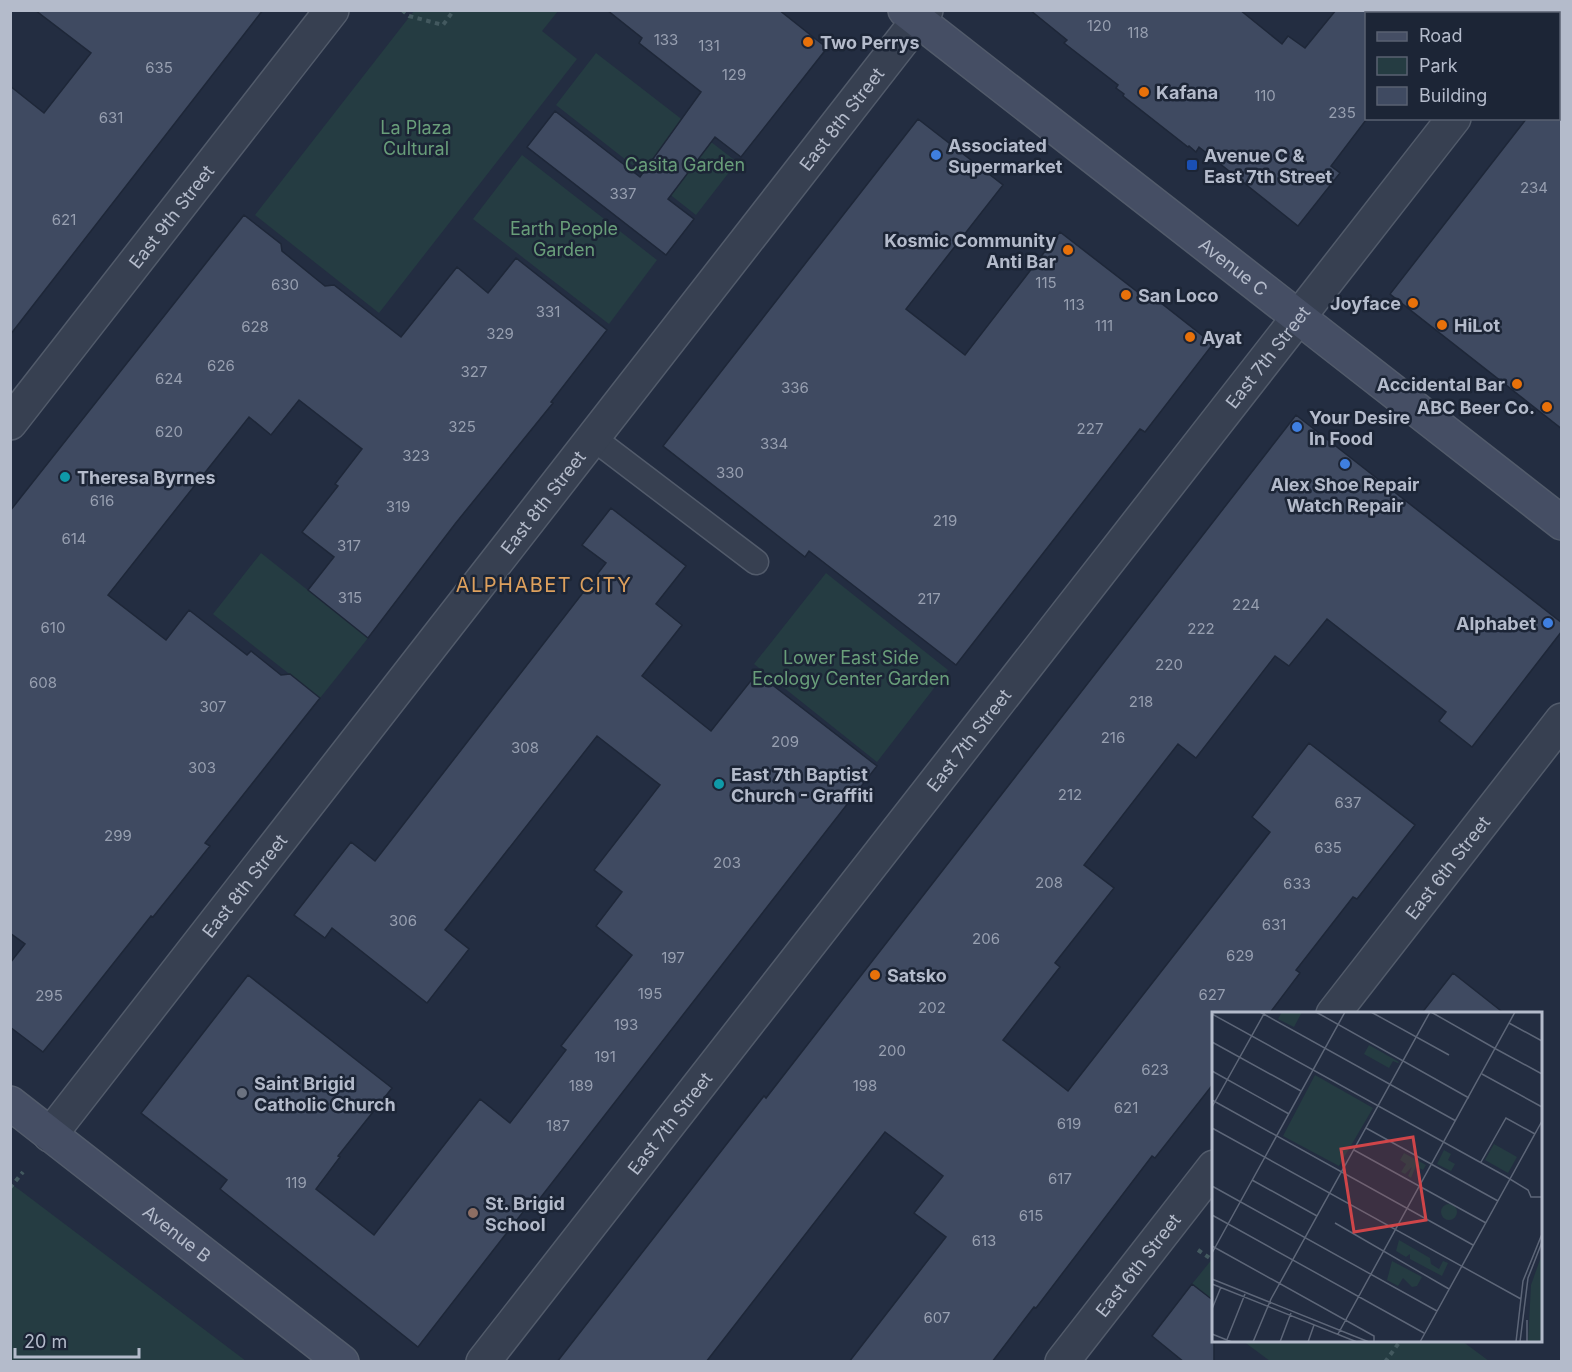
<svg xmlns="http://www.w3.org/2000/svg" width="1572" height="1372" viewBox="0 0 1572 1372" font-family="Inter,sans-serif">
	<rect width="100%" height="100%" fill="#232d41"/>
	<path fill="#253c42" d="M414,11h144l-16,20 35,28 -198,254 -124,-98z
		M596,53l141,109 -41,53 -140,-110z
		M522,155l135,105 -48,64 -136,-105z
		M261,553l107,85 -48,60 -107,-84z
		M826,573l122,97 -71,92 -123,-98z
		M10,1183l11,8 225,170h-235z
		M1213,1258v43l-21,-17z
		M1243,1341h219l27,20h-219z"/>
	<path fill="#3f4a61" stroke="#1e2738" stroke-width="1.5" d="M35,10h228l-253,325v-249l34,27 47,-60z
		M607,10h172l48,38 -86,109 -26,-20 -47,62 26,20 -28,36 -139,-108 28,-36 85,66 61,-85 -62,-49 3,-5z
		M1030,10h210l42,34 6,-8 17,12 31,-38h30v110l-35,46 9,7 -42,53 -99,-79 -3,5 -7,-6 -1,1 -65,-51 1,-2 -8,-6 2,-3 -54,-42 3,-3z
		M1527,118h35v311l-172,-135z
		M918,119l85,66 -97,124 59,46 95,-123 88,68 4,-4 61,48 -68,88 -5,-3 -184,236 -147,-114 -4,6 -142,-111z
		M244,215l37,29 1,7 33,27 10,8 9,-1 67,52 56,-70 31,26 28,-35 91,72 -56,72 2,1 -98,121 -87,114 -60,-48 26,-33 -32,-25 36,-46 -3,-2 27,-35 -63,-49 -28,35 -22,-18 -141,178 58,45 23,-30 58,45 4,-4 30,24 9,-1 30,24 -115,145 5,3 -57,71 -2,-1 -108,136 -33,-25v-64l15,-19 -15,-11v-422z
		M1296,415l266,208v8l-90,116 -33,-26 7,-9 -119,-93 -38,47 -14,-10 -79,102 -18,-14 -94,121 30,23 -59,75 5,4 -57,73 65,51 202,-259 -18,-15 57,-74 106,82 -58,74 -4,-2 -57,73 4,3 -31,41h-55v69l-59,75 -3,-2 -116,152 -2,-1 -42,55h-143l97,-125 -32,-24 29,-37 -58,-44 -179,230h-149l207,-266 2,2z
		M611,508l75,58 -30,38 26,21 -40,51 69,55 46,-58 120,93 -343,440 -4,-3 -112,144 -198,-158 7,-9 -86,-67 107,-138 144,113 -54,68 2,1 -24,32 58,46 106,-136 30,24 56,-73 -5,-4 71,-91 -36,-29 26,-34 -28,-22 66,-85 -63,-49 -152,194 24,19 -42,54 -95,-75 -7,10 -31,-23 57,-73 24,19 231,-298 -24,-18z
		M1453,973l52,41h-84z
		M1192,1284l22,17v61h-30l-32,-26z"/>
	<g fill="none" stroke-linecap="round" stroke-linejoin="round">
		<g stroke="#525b6b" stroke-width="27">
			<path id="lane" d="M593,438l163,124"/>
		</g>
		<g stroke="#525b6b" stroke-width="36">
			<g id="street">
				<path d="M1536,14l2,-4"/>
				<path id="s1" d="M10,423l322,-413"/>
				<path id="s2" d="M1333,1014l229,-294"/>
				<path id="s3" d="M50,1135l876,-1125"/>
				<path id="s4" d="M483,1362l971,-1244"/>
				<path id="s5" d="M1062,1362l152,-195"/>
			</g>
		</g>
		<g stroke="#525b6b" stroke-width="36">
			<g id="secondary">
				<path id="s6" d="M905,10l657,513"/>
				<path id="s7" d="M10,1103l332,259"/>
			</g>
		</g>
		<path stroke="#43595f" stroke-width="4" stroke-dasharray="4.5 4.5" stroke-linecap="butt" d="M402,10l7,6 34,9 11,-15
			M10,1188l13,-16
			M1198,1250l16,11
			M1385,1362l16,-22"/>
		<use href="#lane" stroke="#374051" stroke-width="24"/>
		<use href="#street" stroke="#374051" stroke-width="33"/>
		<use href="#secondary" stroke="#454e64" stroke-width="33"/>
	</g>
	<g fill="#e8710a" stroke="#1c2536" stroke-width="2">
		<circle cx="808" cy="42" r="6"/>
		<circle cx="1144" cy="92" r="6"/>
		<circle cx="1068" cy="250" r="6"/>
		<circle cx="1126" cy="295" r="6"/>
		<circle cx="1413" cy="303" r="6"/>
		<circle cx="1442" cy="325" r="6"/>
		<circle cx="1190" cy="337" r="6"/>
		<circle cx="1517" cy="384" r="6"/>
		<circle cx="1547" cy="407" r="6"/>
		<circle cx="875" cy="975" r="6"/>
	</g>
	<g fill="#3f7fe0" stroke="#1c2536" stroke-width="2">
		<circle cx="936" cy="155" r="6"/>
		<circle cx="1297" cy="427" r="6"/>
		<circle cx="1345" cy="464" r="6"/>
		<circle cx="1548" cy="623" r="6"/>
	</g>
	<rect fill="#1a4fb4" stroke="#1c2536" stroke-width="2" x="1186" y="159" width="12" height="12" rx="3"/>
	<g fill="#0f9aa8" stroke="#1c2536" stroke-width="2">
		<circle cx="65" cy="477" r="6"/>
		<circle cx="719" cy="784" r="6"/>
	</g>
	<circle fill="#6b7280" stroke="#1c2536" stroke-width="2" cx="242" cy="1093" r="6"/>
	<circle fill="#8d6e63" stroke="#1c2536" stroke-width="2" cx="473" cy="1213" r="6"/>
	<g text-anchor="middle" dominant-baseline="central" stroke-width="5" stroke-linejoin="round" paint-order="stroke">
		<g font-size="15" fill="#979fb0">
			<text x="1099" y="25">120</text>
			<text x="1138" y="32">118</text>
			<text x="666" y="39">133</text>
			<text x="709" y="45">131</text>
			<text x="159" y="67">635</text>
			<text x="734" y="74">129</text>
			<text x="1265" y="95">110</text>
			<text x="1342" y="112">235</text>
			<text x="111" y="117">631</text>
			<text x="1534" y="187">234</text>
			<text x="623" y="193">337</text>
			<text x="64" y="219">621</text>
			<text x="1046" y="282">115</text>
			<text x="285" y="284">630</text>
			<text x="1074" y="304">113</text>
			<text x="548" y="311">331</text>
			<text x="1104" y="325">111</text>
			<text x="255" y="326">628</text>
			<text x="500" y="333">329</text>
			<text x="221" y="365">626</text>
			<text x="474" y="371">327</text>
			<text x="169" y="378">624</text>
			<text x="795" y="387">336</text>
			<text x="462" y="426">325</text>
			<text x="1090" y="428">227</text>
			<text x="169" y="431">620</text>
			<text x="774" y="443">334</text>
			<text x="416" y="455">323</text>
			<text x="730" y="472">330</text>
			<text x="102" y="500">616</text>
			<text x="398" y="506">319</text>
			<text x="945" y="520">219</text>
			<text x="74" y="538">614</text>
			<text x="349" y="545">317</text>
			<text x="350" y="597">315</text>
			<text x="929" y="598">217</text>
			<text x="1246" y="604">224</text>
			<text x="53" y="627">610</text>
			<text x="1201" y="628">222</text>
			<text x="1169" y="664">220</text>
			<text x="43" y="682">608</text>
			<text x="1141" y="701">218</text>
			<text x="213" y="706">307</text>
			<text x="1113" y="737">216</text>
			<text x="785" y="741">209</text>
			<text x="525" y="747">308</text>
			<text x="202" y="767">303</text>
			<text x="1070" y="794">212</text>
			<text x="1348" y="802">637</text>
			<text x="118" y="835">299</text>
			<text x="1328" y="847">635</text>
			<text x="727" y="862">203</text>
			<text x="1049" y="882">208</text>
			<text x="1297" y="883">633</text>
			<text x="403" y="920">306</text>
			<text x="1274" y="924">631</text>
			<text x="986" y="938">206</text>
			<text x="1240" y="955">629</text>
			<text x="673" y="957">197</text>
			<text x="650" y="993">195</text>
			<text x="1212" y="994">627</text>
			<text x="49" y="995">295</text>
			<text x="932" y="1007">202</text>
			<text x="626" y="1024">193</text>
			<text x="892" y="1050">200</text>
			<text x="605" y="1056">191</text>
			<text x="1155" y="1069">623</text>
			<text x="581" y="1085">189</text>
			<text x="865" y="1085">198</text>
			<text x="1126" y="1107">621</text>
			<text x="1069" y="1123">619</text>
			<text x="558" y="1125">187</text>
			<text x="1060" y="1178">617</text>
			<text x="296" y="1182">119</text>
			<text x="1031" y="1215">615</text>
			<text x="984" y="1240">613</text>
			<text x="937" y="1317">607</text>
		</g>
		<g font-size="18" font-weight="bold" fill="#b4bbcb" stroke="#1c2536" text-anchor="start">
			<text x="820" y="42">Two Perrys</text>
			<text x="1156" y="92">Kafana</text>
			<text x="948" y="145">Associated<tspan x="948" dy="21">Supermarket</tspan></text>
			<text x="1204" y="155">Avenue C &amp;<tspan x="1204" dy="21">East 7th Street</tspan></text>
			<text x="1056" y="240" text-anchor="end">Kosmic Community<tspan x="1056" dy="21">Anti Bar</tspan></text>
			<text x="1138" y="295">San Loco</text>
			<text x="1401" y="303" text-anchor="end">Joyface</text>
			<text x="1454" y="325">HiLot</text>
			<text x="1202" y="337">Ayat</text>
			<text x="1505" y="384" text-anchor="end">Accidental Bar</text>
			<text x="1535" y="407" text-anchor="end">ABC Beer Co.</text>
			<text x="1309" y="417">Your Desire<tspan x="1309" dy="21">In Food</tspan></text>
			<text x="77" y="477">Theresa Byrnes</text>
			<text x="1345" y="484" text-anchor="middle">Alex Shoe Repair<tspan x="1345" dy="21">Watch Repair</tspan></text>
			<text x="1536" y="623" text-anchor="end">Alphabet</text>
			<text x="731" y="774">East 7th Baptist<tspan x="731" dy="21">Church - Graffiti</tspan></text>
			<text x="887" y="975">Satsko</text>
			<text x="254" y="1083">Saint Brigid<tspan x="254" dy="21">Catholic Church</tspan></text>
			<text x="485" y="1203">St. Brigid<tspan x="485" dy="21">School</tspan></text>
		</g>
		<g font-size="18" fill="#b4bbcb" stroke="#1c2536">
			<text stroke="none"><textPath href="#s3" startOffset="1288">East 8th Street</textPath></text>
			<text stroke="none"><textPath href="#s1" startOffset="262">East 9th Street</textPath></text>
			<text stroke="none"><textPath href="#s6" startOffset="417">Avenue C</textPath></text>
			<text stroke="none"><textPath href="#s4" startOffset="1275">East 7th Street</textPath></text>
			<text stroke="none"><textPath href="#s3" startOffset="802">East 8th Street</textPath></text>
			<text stroke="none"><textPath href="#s4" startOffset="789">East 7th Street</textPath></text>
			<text stroke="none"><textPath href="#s2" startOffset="186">East 6th Street</textPath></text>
			<text stroke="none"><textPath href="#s3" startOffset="316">East 8th Street</textPath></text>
			<text stroke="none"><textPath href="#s4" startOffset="303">East 7th Street</textPath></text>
			<text stroke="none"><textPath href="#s7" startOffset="212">Avenue B</textPath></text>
			<text stroke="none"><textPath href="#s5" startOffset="123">East 6th Street</textPath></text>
		</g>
		<g font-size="18" fill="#699e7a" stroke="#1c2536">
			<text x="416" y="127">La Plaza<tspan x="416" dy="21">Cultural</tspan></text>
			<text x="685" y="164">Casita Garden</text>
			<text x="564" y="228">Earth People<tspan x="564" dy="21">Garden</tspan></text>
			<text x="851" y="657">Lower East Side<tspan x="851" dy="21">Ecology Center Garden</tspan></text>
		</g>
		<g font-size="20" letter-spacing="1.5" fill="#dda05d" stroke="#1c2536">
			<text x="544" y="585">ALPHABET CITY</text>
		</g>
	</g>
	<g transform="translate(1212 1012)">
		<rect width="330" height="330" fill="#232d41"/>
		<path d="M70,0h20l-8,15 -16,-8zM157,33l30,17 -1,1 -5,-2 -4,7 -25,-14zM103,63l58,33 -34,58 -56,-30zM282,132l23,13 -9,16 -23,-13zM232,138l7,4 -3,6 7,4 -4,7 -14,-7zM192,141l22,12 -3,5 -7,-4 -5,12 -3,-2 4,-9 -7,7 -4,-2 5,-8 -6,-4zM229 200a8 8 0 1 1 16 0a8 8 0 1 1-16 0ZM187,228l31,18 1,6 8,5 4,-8 5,2 -6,13 -32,-17v-5l-4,3 -10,-6zM330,242v88h-14l3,-57zM180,249l30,16 -5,9 -5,1 -9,-9 -5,8 -11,-6z" fill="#253c42"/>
		<path fill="none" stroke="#5d6678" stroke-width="1.5" d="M48,0l196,109M104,0l153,86M159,0l78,43M219,0l65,37M0,2l293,162 23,14 3,7h11M297,11l33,18M0,30l89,49M284,37l46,25M0,59l77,43M270,62l60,33M0,88l261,145M0,95l53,-95M0,116l309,171M154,116l132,73M142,138l132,73M269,150l25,-44 29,16M40,168l65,36M0,174l225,125M0,203l212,118M123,211l114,66M0,234l162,90v6M0,241l133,-241M0,267l157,63M0,272l145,58M0,297l9,-22M0,322l20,8M126,322l177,-322M14,330l19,-48M41,330l18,-43 159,-287M68,330l11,-29M96,330l6,-17M208,330l122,-221M304,330l7,-61 19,-47M308,330l8,-64 14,-36M315,330v-22"/>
		<path fill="#cf4549" fill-opacity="0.15" stroke="#cf4549" stroke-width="3" d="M201,125l13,83 -72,12 -13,-83z"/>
		<rect width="330" height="330" fill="none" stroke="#b4bbcb" stroke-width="3"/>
	</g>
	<rect width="1572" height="1372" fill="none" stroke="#b4bbcb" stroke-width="24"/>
	<rect x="1365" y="12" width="195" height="108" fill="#1c2536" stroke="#596172" stroke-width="1.5"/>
	<rect x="1377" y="32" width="30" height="9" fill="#454e64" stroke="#596172" stroke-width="1.5"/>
	<text x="1419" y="42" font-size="18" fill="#b4bbcb">Road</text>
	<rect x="1377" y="57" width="30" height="18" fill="#253c42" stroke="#596172" stroke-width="1.5"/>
	<text x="1419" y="72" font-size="18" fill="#b4bbcb">Park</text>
	<rect x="1377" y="87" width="30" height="18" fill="#3f4a61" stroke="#596172" stroke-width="1.5"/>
	<text x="1419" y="102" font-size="18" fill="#b4bbcb">Building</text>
	<path d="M15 1348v9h124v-9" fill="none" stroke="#b4bbcb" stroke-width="3"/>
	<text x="24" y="1348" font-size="18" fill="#b4bbcb" stroke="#1c2536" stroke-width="4.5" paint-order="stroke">20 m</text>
</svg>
